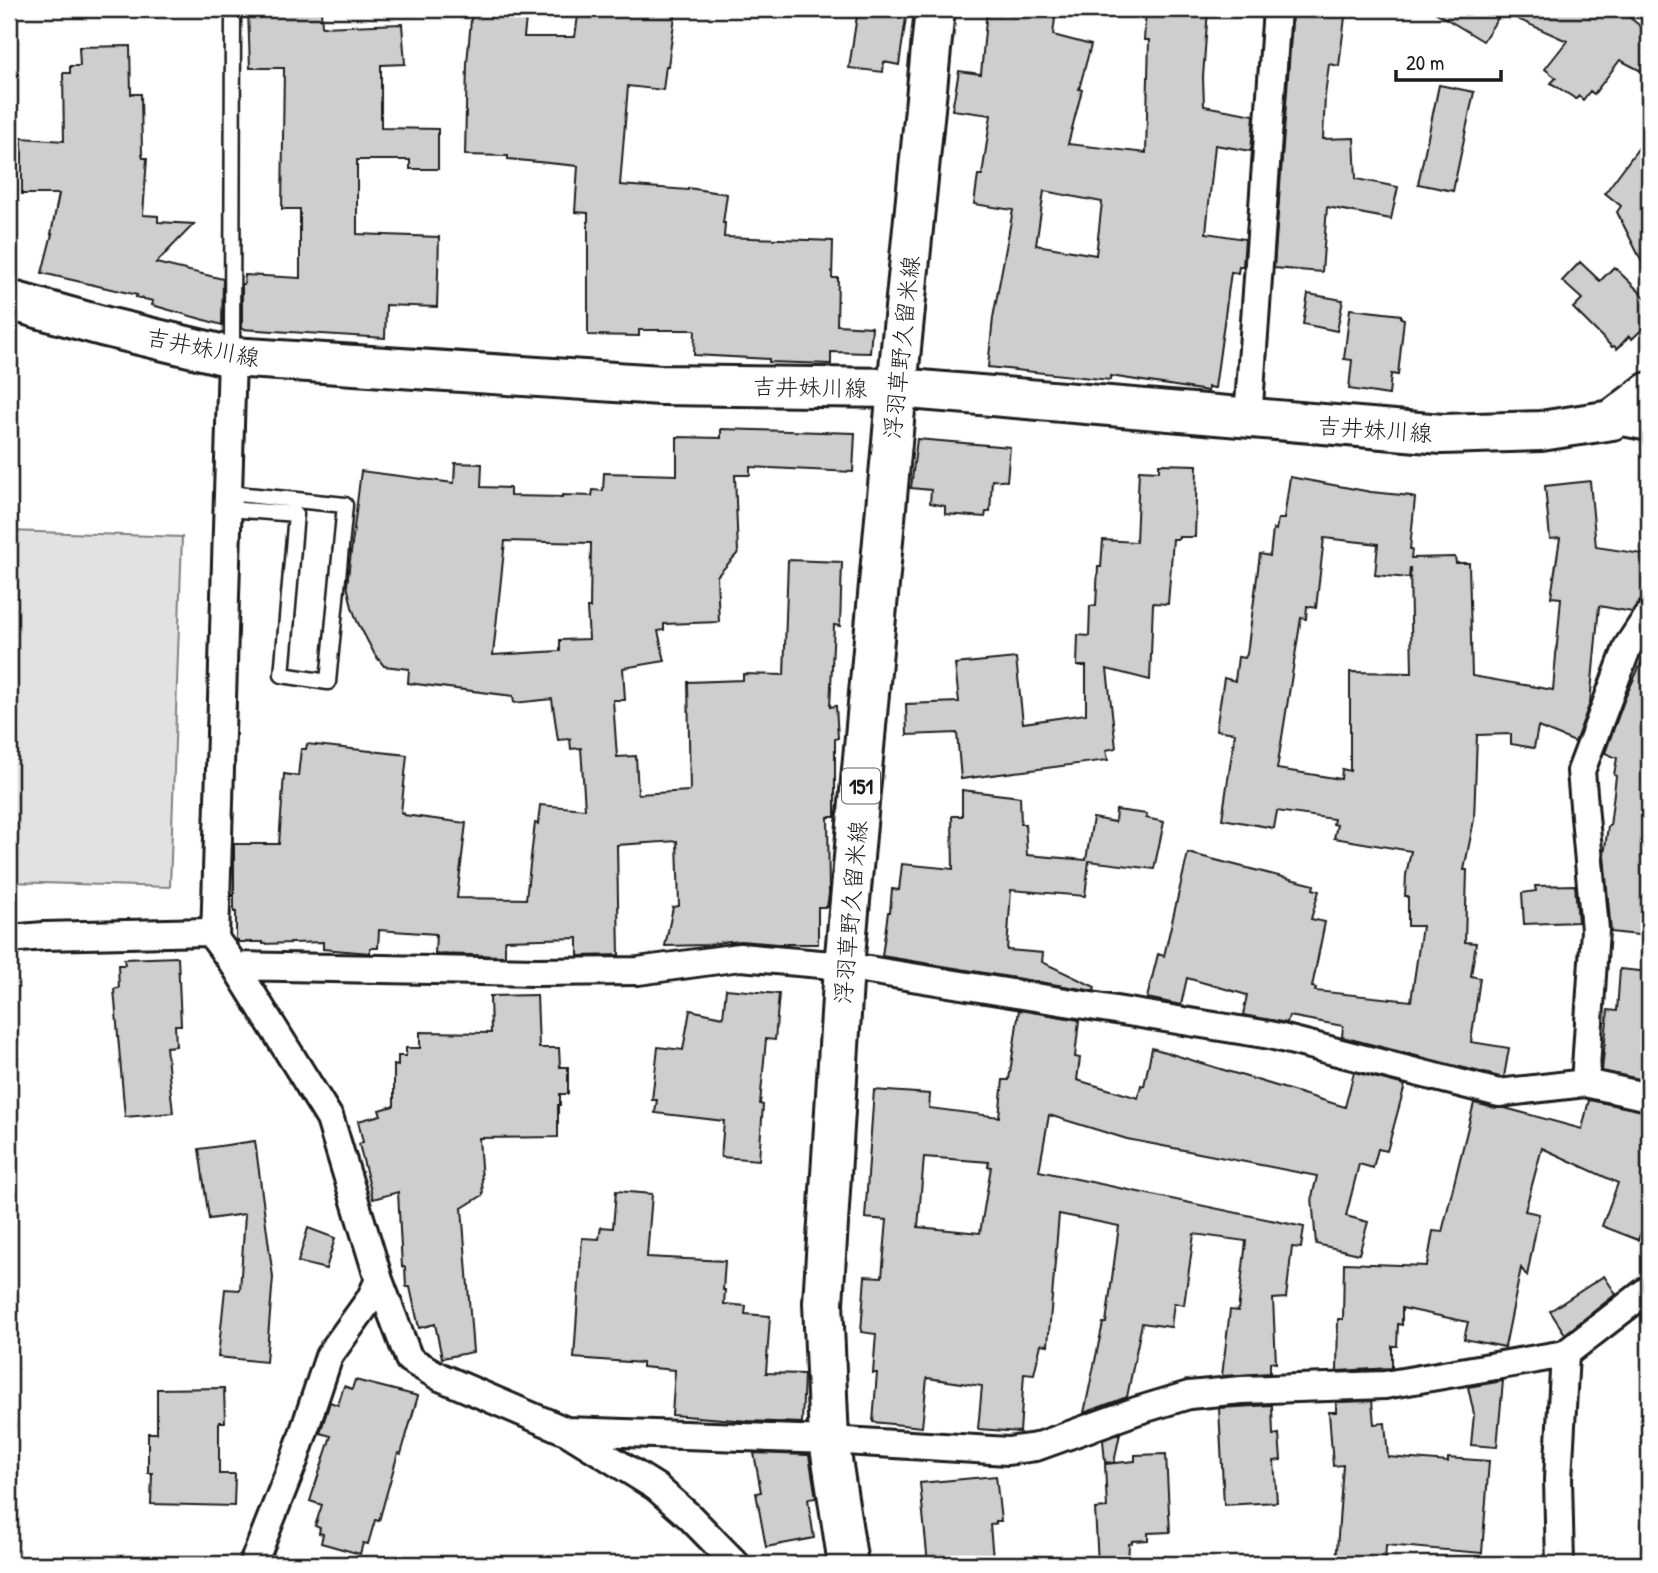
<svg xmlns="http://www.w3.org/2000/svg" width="1658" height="1573" viewBox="0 0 1658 1573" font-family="'Patrick Hand','Klee One',sans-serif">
	<rect width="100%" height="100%" fill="#fff"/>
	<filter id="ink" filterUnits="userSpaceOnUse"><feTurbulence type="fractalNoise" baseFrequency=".0143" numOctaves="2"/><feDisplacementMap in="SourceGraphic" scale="14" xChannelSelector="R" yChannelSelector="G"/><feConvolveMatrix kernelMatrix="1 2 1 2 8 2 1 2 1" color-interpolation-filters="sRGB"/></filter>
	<g filter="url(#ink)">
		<path fill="#e2e2e2" stroke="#7f7f7f" stroke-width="2" d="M9,531l173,6 -12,350 -161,-5z"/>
		<path fill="#cecece" stroke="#1c1c1c" stroke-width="2" fill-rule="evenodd" d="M248,9h73l1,18 80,-3 3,40 -24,1v63l57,1v40h-28v-9h-53v74l82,3 -2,70 -51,-2 -1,33 -143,-9v-45h2l1,-9 55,3v-69h-18l2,-141h-34z
			M472,9h55l-3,28h51l4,-28h97l-8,57h-2l-3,24 -35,-4 -8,99 68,5v-2l39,6 -4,29h2l-1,14 109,4 -1,37h6l-1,47 35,2 -2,26 -39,-1v12l-62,-2v-3l-75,-4 1,-25h-56v6l-51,-1v-122l-13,-1 3,-46 -70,-7v-3l-43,-1 2,-92z
			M858,9h35l14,2 -8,54 -15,-3 -1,10 -34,-4z
			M987,9h69l-3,26 38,10 -12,44 3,1 -14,54 78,9 3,-113h-5l2,-31h62l-5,68 1,29 50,9 -3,36 -36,-6 -9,88 39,6 -2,27h-4l-1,7 -7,-1 -16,116 -7,-1v4l-98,-15v4l-122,-13 5,-49 20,-108 -39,-6 4,-29h4l9,-60 -39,-5 7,-39 22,3zM1044,191l58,11 -6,53 -60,-10z
			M1293,9h53l-7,57 -10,-2 -4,32 -2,43 31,-1 2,41 42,8 -7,32 -64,-12 -5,65 -48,-4z
			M1430,9h189l30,24v42l-29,-15 -26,34 -4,-3 -7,9 -4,-4 -3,3 -25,-16 5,-5 -11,-9 22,-28 -65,-29 -19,29z
			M130,46l1,48h10l1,60 1,4h4l-4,57 15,1v6l36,2 -38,39 67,16 -1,46 -70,-20 1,-4 -17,-4 1,-2 -95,-22 10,-39h-1l8,-40h-37v-56l42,3 -1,-68h7v-7h10l-1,-19z
			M1439,85l35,7 -21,99 -35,-7z
			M1649,134v142l-32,-64 4,-6 -16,-13z
			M1580,262l20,19 14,-14 35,34v22l-17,16 -3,-3 -12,13 -3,-3 -2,1 -39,-39 9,-9 -20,-18z
			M1308,294l35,6 -6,31 -34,-7z
			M1350,309l51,6v3l3,1 -6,56 -7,-1 -2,21 -40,-6 3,-29 -8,-1z
			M721,429l134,4 -2,39 -103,-5v8h-15l3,78 -21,23 2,46 -55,2v6l-6,1 7,30 -42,7 2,32h-12l4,57 19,-1 2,38 52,-3 -2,-109 55,-2v-6l41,1 4,-115 54,2 -2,64 -6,-1 -4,82 6,-1 2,32 -3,1v78h-7l1,77 -2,13h-9v37h-41l-36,-3 -11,1v-1l-25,4 -40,1 8,-39 6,-1 -2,-65 -60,4 2,110 -41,1v-18l-73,2v16l-70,-2 1,-20 -57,-4 -1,18h-8v5l-47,-4v-7l-60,2v-2h-25v-2h-2v-28h-2v-68h45l5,-70 14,2 3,-27h5l1,-5 100,11 -6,58h3v2l62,8 -9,75 69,1 9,-76 3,1 2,-19 45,4 -4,-61 -10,1 -1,-10 -12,1 -6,-41 -38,4 -1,-7 -105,-13 1,-14 -25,-3 -9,-11 -18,-34 -5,-14 -5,-22 14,-114 93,12 1,-20 27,1 -1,23 29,1v8l52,1v-2l30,1 1,-6 10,1 1,-18 73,2v-38l44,1zM505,541l86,2 -1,65h-3l2,31 -29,1v11l-67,4z
			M917,439l93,8 -3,34 -15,-1 -2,32h-4l-1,5 -40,-3v-8l-15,-3 1,-13 -20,-2z
			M1159,464l38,1 -2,72h-16v2h-6l-5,65 -15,-1 -3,77 -43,-11 9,79 -10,2 2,10 -147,19 -4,-46 -50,2 -1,-31 53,-2 -4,-38 61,-6 7,65 63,-9v-48h-9l1,-31 11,1 1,-30h6l2,-39h3l2,-27 33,2 3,-72 20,1z
			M1290,477l81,15 40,4v1l4,1 -5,51h2l-1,9 44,-1 1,6h13l3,113 81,14 8,-92 -10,-1 9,-59 -10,1 -5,-53 45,-5 6,66 53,8v43l-8,2 -9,12 -33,-6 -9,97 -15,39 -37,-15 -4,21 -23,-4v-10l-34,1 -3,85 -10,50h3l-2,72 11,1 -5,33 9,2 -9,64 38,6 -5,29h-4l-158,-40 1,-11 -54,-10 -2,7 -44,-8 4,-20 -60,-17 -6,27 -34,-7 11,-44 6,2 24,-103 126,32 -1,4 6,2 -8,28 14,3 -13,65 4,1 -1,3 96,10 11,-75h-14v-30h-3l1,-21 5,-24 -77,-13 3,-13 -4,-1 1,-5 -57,-8 -3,17 -52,-9 13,-86 -19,-3 8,-52 11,3 3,-24 7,1 2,-4 13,-100 10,2 3,-27 3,1 2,-11h6zM1324,538l54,6 -3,31 34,3 1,-11 2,106 -62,-1v99l-8,-2 -1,10 -64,-10 24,-151 5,1 1,-13 9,2z
			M1649,646v268l-2,22 -36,-4 -7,-77 4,-29h2l6,-50 -2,-1 3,-17 -12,-5 20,-55z
			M962,790l58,7 1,27h4l2,31 59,5 7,-42 22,4 1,-12 31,4 -1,4 18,4 -10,47 -65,-8 -4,35 -74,-6 -4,60 36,3 -1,9 53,25 -1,4 -212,-35 6,-44h2l2,-23 7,1 3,-26 51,5 -1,-53h10z
			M1575,885l3,37 -54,2 -2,-31 14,-2 -1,-5z
			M178,957l3,68h-6l1,21 -10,1 7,66 -48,4 -11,-128 5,-1 -1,-23h7l-1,-6z
			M1620,969l29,3v109l-47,-10 6,-61 9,1z
			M726,989l53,5 -4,46 -9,-1 -6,65 3,1 -4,55 -38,-3 3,-36 -69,-8 2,-13h-5l6,-53 25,3 7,-40 33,7z
			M537,995l2,53h20l1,19h8v27h-8v11h-2v32l-79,1 4,57 -21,13 11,144 -31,6 -7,-34 -16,4 -9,-41h-4l-1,-20h-3l-4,-75 -25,7 -14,-55 4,-2 -5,-21 23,-6 -2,-5 15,-4v-41l4,1v-10h8v-8h14v-16l71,1 -1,-37z
			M1019,1010l60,10 -4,37 5,1 -3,22 61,18 3,-13 3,1 8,-38 193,59 9,-35 51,13 -18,66 -9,-2 -5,19 -14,-4 -13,52 22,6 -9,32 -43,-10 -4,-47 5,-21 -190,-37 -78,-24 -10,56 265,56 -3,21 -9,-1 -6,51 -13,1 3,64 -6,-1v11l-48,3 8,-66 8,1 8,-70 -52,-7 -10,71 -10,-2 -3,24 -29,-4 -15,74 -43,16 19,-90h3l13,-97 -60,-12 -11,131 -7,-1 -7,30 -10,-1 -4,59 -42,-3 4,-43 -55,-8 -5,49 -49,-5 4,-49h-4l3,-39 -15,-2 4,-56 17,1 5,-57 -22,-2 9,-128 56,4 -1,14 70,9 4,-37h6zM924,1157l65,5 -1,4 3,1 -11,66 -62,-6z
			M1589,1100l60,12v98l-11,30 -36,-14 16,-43 -76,-35 -17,63 14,3 -12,62 -6,-8 -16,79 -41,-8 4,-17 -66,-14v17l-4,-1 -1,22h-5v22l-55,3 1,-52h5l1,-56 83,3 6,-35 9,1 32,-129 21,5h10l77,21z
			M255,1141l18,136 -7,85 -48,-5 7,-68 15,1 5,-76 -36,5 -10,-70z
			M616,1191l36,3 -5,63 78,4 -2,29h2l-1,14 22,2 -1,8 25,2 -4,57 38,1 -2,49 -54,-2 -76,-6 3,-45 -33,-3v-4l-68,-5 8,-120 17,1 2,-12 12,1z
			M308,1228l27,10 -9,31 -28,-7z
			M1604,1276l12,18 -51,40 -15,-23z
			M355,1380l63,16 -17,58 -3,-1 -19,68 -4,-1 -7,24 -5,-1 -3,11 -39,-11 2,-9 -4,-1 1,-5 -5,-2 7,-21 -12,-4 21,-65 -11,-3 10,-31 8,3 6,-19 8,3z
			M1503,1381l-6,66 -26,-2 3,-31 -6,-27z
			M224,1388l1,34h-6v52h16l-1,32 -83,-2 1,-31h-4v-40h9v-44z
			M1372,1401l2,23 11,-1 3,34 60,5v-4l41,3 -7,92 -96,-8 -1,19h-49l7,-99 -10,1 -4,-54h7v-10z
			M1272,1405l1,30 6,-1 2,26 -7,1 3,41 -53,3 -5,-97z
			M1120,1433l-6,30 -9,-1 -2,-22z
			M754,1453l55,2 7,43 -8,1 6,39 -48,9 -10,-54 5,-1z
			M1166,1454l4,78 -22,1v7l-16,1v2l-3,1 -1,20h-30l-3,-55 12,-1 -2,-44 30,-3v-6z
			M996,1476l5,45h-5v3l-6,1 3,34 -14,2v3h-51l-8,-81z"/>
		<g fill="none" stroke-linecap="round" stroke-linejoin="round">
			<g stroke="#1c1c1c" stroke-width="19">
				<path id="service" d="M232,356l1,-347
					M228,493l117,12 -17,177 -46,-7 14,-161 -68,-5"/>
			</g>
			<g stroke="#1c1c1c" stroke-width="32">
				<path id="minor" d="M1248,419l29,-410
					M1612,420l37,7
					M9,939l35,-3 164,-4 7,7 20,27 95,153 49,161 30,79 31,18 126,54 90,56 33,29 47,48
					M215,939l17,-582
					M235,966l300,6 103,-1 102,-14 104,9 426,69 229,58 86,-10 64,14
					M1585,1083l10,-153 -14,-159 47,-125 21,-32
					M566,1431l263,9 179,11 28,-4 100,-36 53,-16 53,-5 143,-5 180,-31 84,-65
					M253,1564l42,-106 34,-102 41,-57 9,-19
					M1560,1564l-2,-85 7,-125"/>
			</g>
			<g stroke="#1c1c1c" stroke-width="44">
				<path id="secondary" d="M9,300l93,26 130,31 429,28 236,3 545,46 99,-3 71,-11 37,-28"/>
			</g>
			<g stroke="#1c1c1c" stroke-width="44">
				<path id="primary" d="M848,1564l-19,-124 -6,-137 21,-337 53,-578 38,-379"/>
			</g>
			<use href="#service" stroke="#fff" stroke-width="14"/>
			<use href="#minor" stroke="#fff" stroke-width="26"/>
			<use href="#secondary" stroke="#fff" stroke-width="38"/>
			<use href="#primary" stroke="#fff" stroke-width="38"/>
		</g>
	</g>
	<g text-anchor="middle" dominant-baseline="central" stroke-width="5" stroke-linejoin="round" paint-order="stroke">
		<rect fill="#fff" stroke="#606060" stroke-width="2" x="842" y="768.5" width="38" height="35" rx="5"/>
		<g font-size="21" font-weight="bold" fill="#1c1c1c">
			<text x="861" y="786">151</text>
		</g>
		<g font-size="23" fill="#1c1c1c" stroke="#fff">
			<text transform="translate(203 347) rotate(11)">吉井妹川線</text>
			<text transform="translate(901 347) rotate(-84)">浮羽草野久留米線</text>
			<text transform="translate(810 387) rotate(1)">吉井妹川線</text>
			<text transform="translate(1375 429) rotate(4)">吉井妹川線</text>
			<text transform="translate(850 912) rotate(-85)">浮羽草野久留米線</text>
		</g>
	</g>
	<rect width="1658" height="1573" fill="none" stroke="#fff" stroke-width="35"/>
	<rect x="18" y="18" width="1623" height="1538" fill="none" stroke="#1c1c1c" stroke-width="2.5" filter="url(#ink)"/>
	<path d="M1396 70v10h105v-10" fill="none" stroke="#1c1c1c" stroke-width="3.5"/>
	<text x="1406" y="70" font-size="21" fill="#1c1c1c" stroke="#ffffff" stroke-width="5" paint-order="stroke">20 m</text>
</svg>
